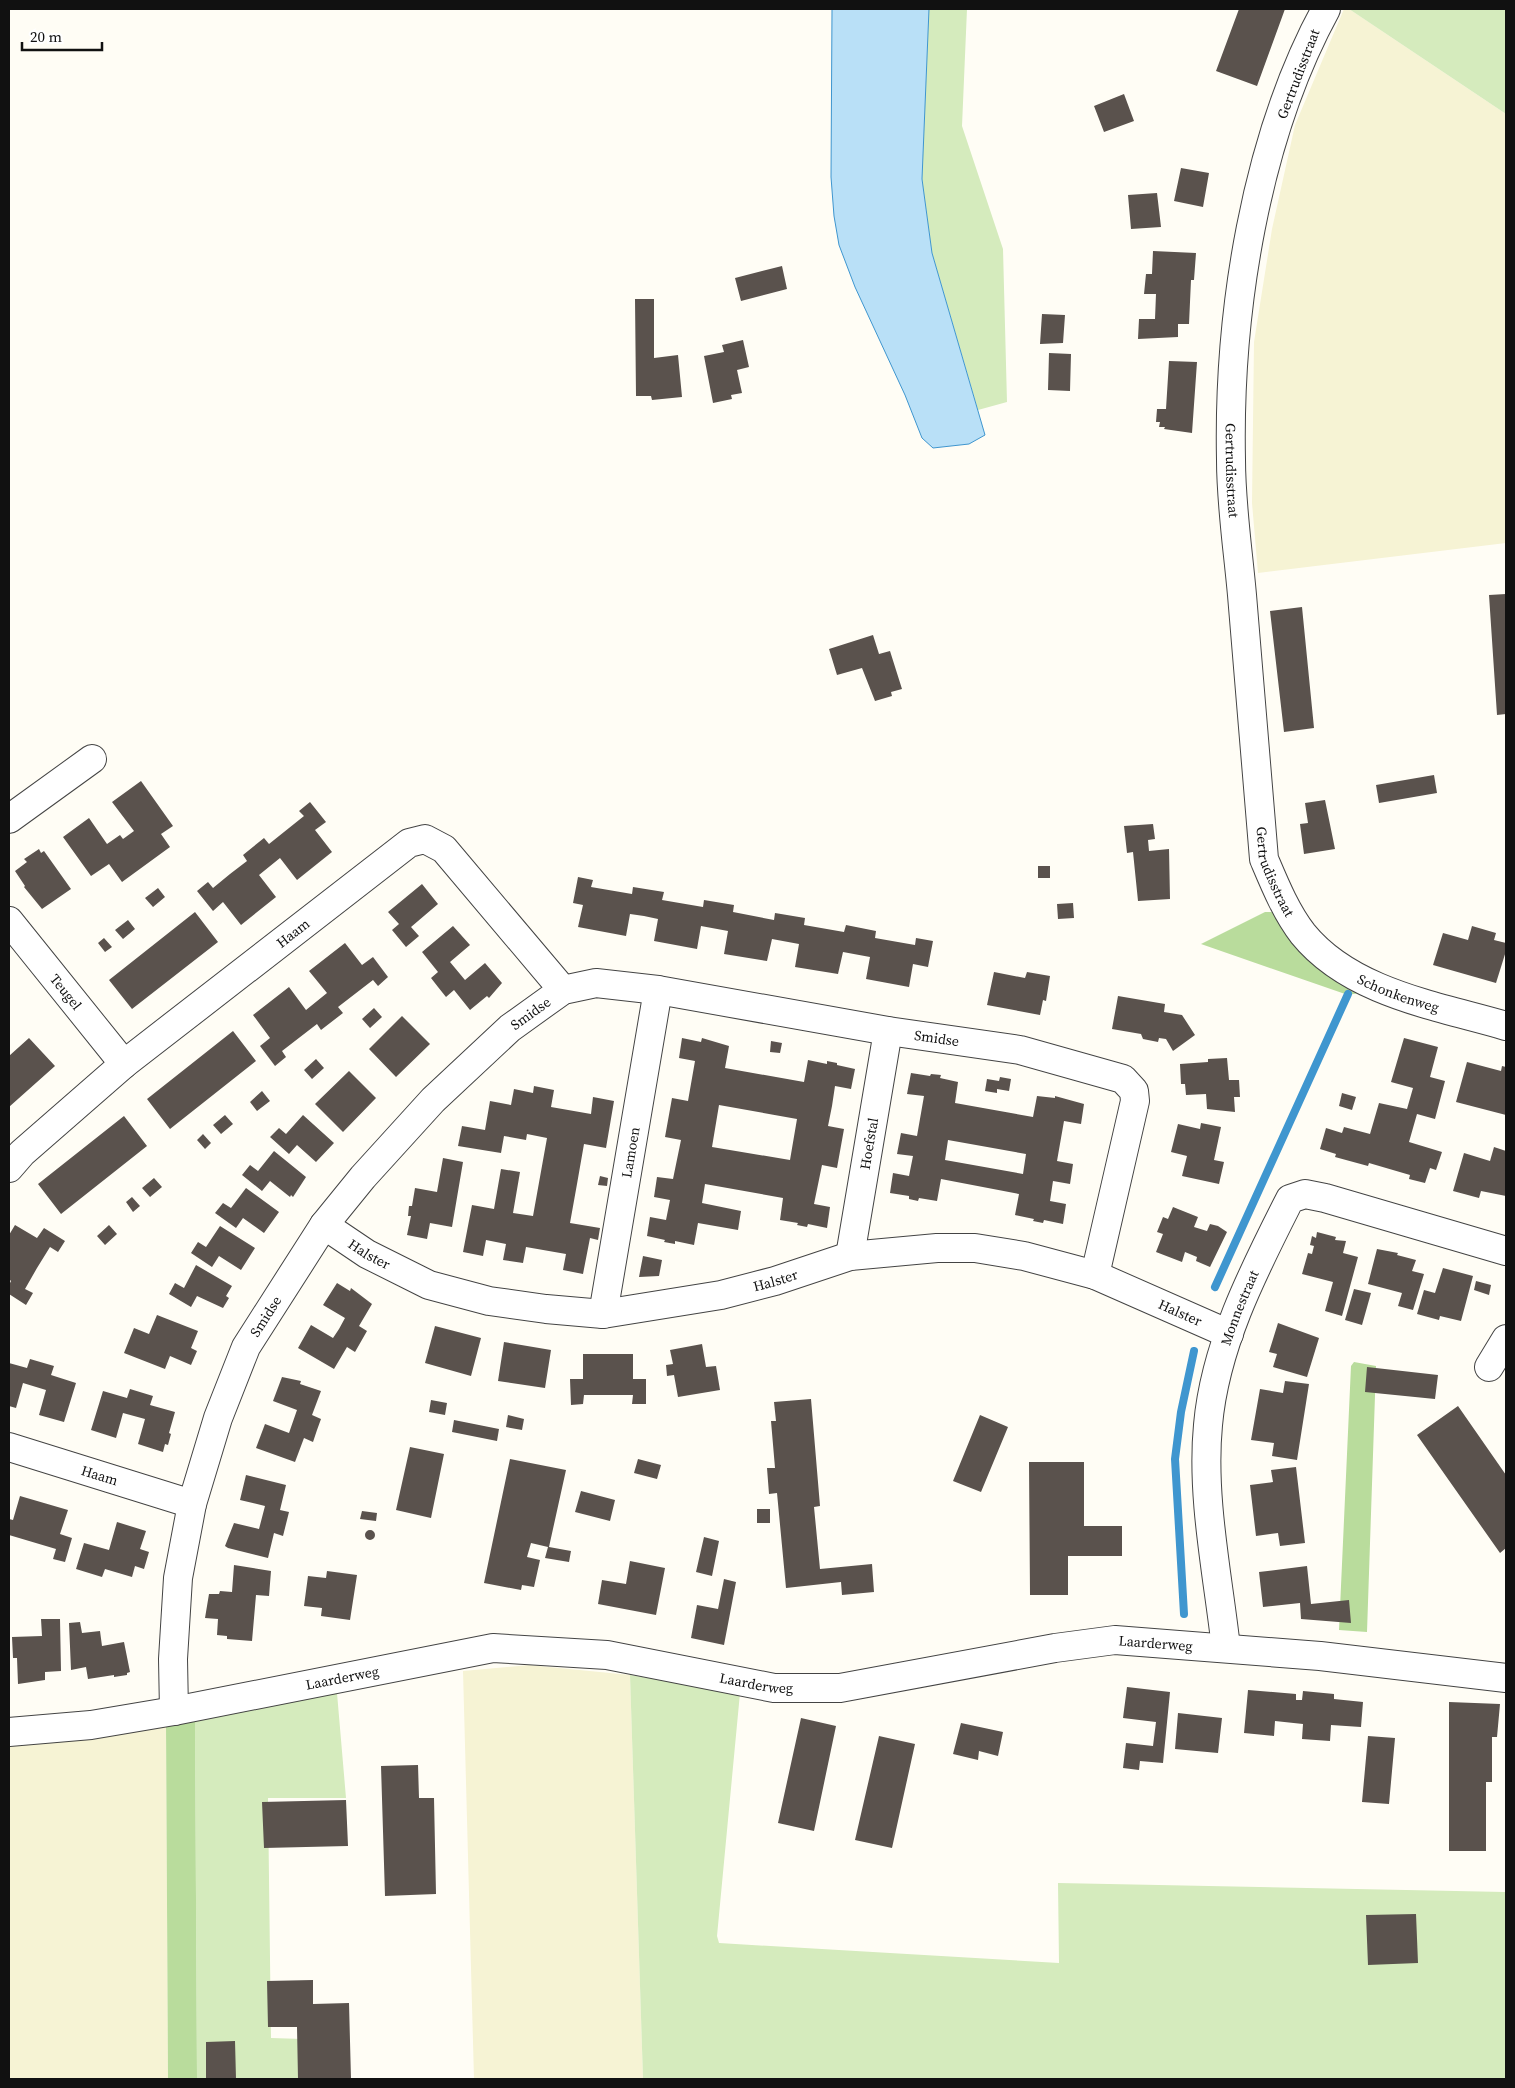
<svg xmlns="http://www.w3.org/2000/svg" width="1515" height="2088" viewBox="0 0 1515 2088" font-family="'Source Serif 4',serif">
	<rect width="100%" height="100%" fill="#fffdf5"/>
	<path fill="#f6f3d4" d="M1344,9h5l157,105v429l-248,30 -6,-70 2,-161 18,-113 23,-104z
		M529,1665l101,10 13,404h-169l-11,-408z
		M166,1724l2,355h-159v-340z"/>
	<path fill="#d5ebbd" d="M929,9h38l-5,117 41,123 4,153 -29,8 -46,-157 -10,-74z
		M1349,9h157v105z
		M630,1675l110,18 -23,243 2,7 340,20 -1,-80 447,9 1,-21v208h-863z
		M337,1693l9,105h-78l3,240 32,1 1,40h-107l-2,-358z"/>
	<path fill="#b9dc9c" d="M1265,912h11l89,80 -17,3 -147,-51z
		M1354,1362l22,4 -9,266 -28,-2 12,-264z
		M195,1721l2,358h-29l-2,-355z"/>
	<path fill="#b9e0f7" stroke="#3f96cf" d="M832,9h97l-7,170 10,74 53,182 -16,9 -36,4 -11,-10 -17,-43 -50,-108 -16,-42 -5,-29 -3,-39z"/>
	<g fill="none" stroke-linecap="round" stroke-linejoin="round">
		<path stroke="#3f96cf" stroke-width="8" d="M1215,1287l133,-293
			M1184,1614l-9,-155 6,-47 13,-61"/>
	</g>
	<path fill="#5a524d" fill-rule="evenodd" d="M1239,9h46l-28,77 -41,-15z
		M1124,94l10,27 -30,11 -10,-26z
		M1181,168l28,5 -6,34 -29,-6z
		M1157,193l4,34 -30,2 -3,-34z
		M1153,251l43,2 -2,27h-3l-2,44h-11v13l-40,2 1,-20h16l1,-25h-12l2,-20h6z
		M782,266l5,23 -46,12 -6,-23z
		M635,299h19v59l24,-3 4,42 -30,3 -1,-4h-15z
		M1042,314l23,1 -2,28 -23,1z
		M743,340l6,27 -12,3 5,23 -11,2 1,4 -19,4 -9,-47 20,-4 -2,-7z
		M1049,353l22,1 -1,37 -22,-1z
		M1169,361l28,1 -5,71 -28,-4 1,-2h-6l1,-5h-4l1,-13h9z
		M1506,594v120l-9,1 -8,-120z
		M1302,607l12,121 -30,4 -14,-121z
		M873,635l6,19 11,-3 12,38 -11,3 1,4 -17,5 -13,-33 -25,7 -8,-26z
		M1434,775l3,18 -58,10 -3,-18z
		M141,781l32,45 -12,8 9,13 -48,35 -13,-18 -18,12 -28,-39 26,-19 18,26 13,-9 3,4 11,-8 -22,-29z
		M1325,800l10,49 -31,5 -4,-30 8,-1 -3,-20z
		M310,802l16,20 -11,8 17,22 -35,28 -17,-22 -21,17 17,22 -35,28 -18,-23 -10,9 -16,-20 11,-9 5,6 17,-14 17,-13 -4,-6 21,-17 5,6 35,-28 -5,-5z
		M1153,824l2,15 -7,1 1,11 20,-2 1,50 -32,2 -5,-49 -6,1 -3,-27z
		M39,849l2,4 3,-2 27,38 -29,20 -18,-22 1,-1 -10,-15 12,-9 -3,-3z
		M1038,866h12v12h-12z
		M578,877l15,3 -2,7 41,7 1,-7 31,5 -2,8 41,7 1,-7 30,5 -1,7 41,8 1,-7 30,5 -1,7 40,7 2,-7 30,6 -1,7 40,7 1,-7 17,3 -5,26 -15,-3 -4,23 -43,-8 4,-22 -27,-5 -5,22 -43,-7 4,-23 -27,-5 -5,22 -43,-7 4,-23 -27,-5 -4,23 -43,-8 4,-22 -14,-3 -14,-2 -4,22 -48,-9 5,-22 -10,-2z
		M422,884l16,20 -27,23 8,9 -13,11 -14,-17 7,-6 -11,-12z
		M158,888l7,9 -12,10 -8,-9z
		M1073,903l1,15 -16,1 -1,-15z
		M195,912l23,30 -86,67 -23,-29z
		M128,920l7,9 -12,10 -8,-9z
		M453,926l17,19 -20,17 15,18 20,-17 17,20 -13,15 -2,-2 -17,14 -16,-20 -8,7 -8,-10 -7,-9 7,-6 -16,-20z
		M1472,926l24,7 -2,7 12,3v8l-10,32 -63,-18 10,-32 25,7z
		M104,938l8,9 -7,5 -7,-9z
		M345,943l17,22 11,-8 15,20 -10,9 -5,-6 -35,27 5,6 -22,17 -4,-6 -35,27 4,6 -11,9 -15,-20 10,-8 -17,-23 36,-28 17,23 21,-17 -18,-22z
		M994,972l31,6 2,-6 23,4 -4,25 -3,-1 -3,15 -53,-10z
		M1118,996l47,8 -1,8 18,3 13,20 -22,16 -7,-12 -7,-1 -1,4 -15,-3 -2,-5 -29,-5z
		M374,1008l8,9 -12,11 -8,-9z
		M402,1016l28,28 -34,33 -27,-28z
		M233,1031l23,30 -86,68 -23,-30z
		M29,1038l26,28 -46,41v-51z
		M682,1038l19,4 1,-4 27,8 -4,22 79,14 4,-22 19,4v-3l10,2v2l18,4 -4,20 -16,-3 -3,20 -4,20 16,3 -7,39 -15,-3 -8,39 16,3 -3,21 -19,-4 -1,3 -10,-2 1,-2 -18,-3 3,-22 -78,-14 -3,19 39,8 -3,19 -40,-7 -4,22 -19,-4v3l-11,-2 1,-2 -18,-4 3,-19 16,3 4,-20 -16,-3 3,-20 16,2 8,-39 -16,-3 7,-39 16,3 7,-40 -16,-3zM719,1105l78,14 -7,41 -78,-13z
		M1404,1038l34,9 -8,30 15,4 -10,38 -18,-5 -8,28 33,10 -6,18 -6,-2 -5,15 -16,-4 1,-4 -41,-12 -1,3 -33,-9 1,-3 -16,-5 6,-21 16,5 2,-6 26,7 9,-31 28,6 6,-21 -22,-6z
		M771,1041l11,2 -2,10 -10,-1z
		M1227,1058l2,22h10l1,17h-6l1,15 -28,-3 -1,-15 -20,1 -1,-11h-4l-1,-20 28,-2v-3z
		M316,1059l8,9 -12,11 -8,-9z
		M1467,1062l34,9 1,-5 4,1v48l-50,-13z
		M349,1071l27,27 -33,34 -28,-28z
		M911,1073l19,3 1,-2 10,1 -1,3 18,4 -3,21 78,14 4,-21 18,2v-2l29,8 -3,20 -17,-3 -7,40 16,3 -3,20 -17,-3 -3,20 16,3 -3,20 -19,-4 -1,3 -10,-2 1,-2 -19,-4 4,-21 -78,-15 -4,22 -18,-3 -1,3 -9,-2v-3l-19,-3 3,-20 16,3 4,-20 -16,-2 4,-21 16,3 7,-40 -17,-2zM948,1140l78,14 -3,20 -78,-14z
		M1000,1077l11,2 -2,12 -12,-2v4l-12,-2 2,-12 12,2z
		M534,1086l20,4 -3,17 40,7 2,-17 21,4 -8,47 -22,-4 -7,40 -7,39 30,5 -2,12 -8,-2 -7,36 -20,-4 3,-16 -40,-7 -3,16 -20,-3 3,-16 -20,-4 -3,16 -20,-4 9,-47 22,4 7,-40 19,3 -7,41 20,3 14,-78 -20,-4 -1,6 -22,-4 -3,17 -43,-7 4,-20 23,4 5,-29 21,4 3,-16 19,4z
		M262,1091l8,10 -13,10 -7,-9z
		M1342,1093l14,4 -4,13 -13,-4z
		M225,1115l8,9 -12,10 -8,-9z
		M303,1115l31,28 -18,19 -19,-17 -8,9 -19,-17 9,-9 7,6z
		M124,1116l23,30 -86,68 -23,-30z
		M1201,1123l20,4 -7,33 10,2 -5,22 -37,-8 5,-20 -16,-4 7,-28 22,5z
		M203,1134l8,9 -6,6 -8,-9z
		M1494,1147l12,4v45l-25,-5 -2,7 -26,-7 11,-38 26,8z
		M274,1151l32,26 -13,20 -2,-2 -1,2 -20,-16 -8,10 -20,-16 8,-10 8,6z
		M443,1158l20,4 -11,65 -22,-4 -3,16 -20,-4 4,-19h-3l1,-10h3l3,-18 22,4z
		M600,1176l8,2 -1,8 -9,-1z
		M154,1178l8,9 -12,10 -8,-9z
		M246,1188l33,24 -15,21 -21,-15 -7,10 -21,-15 8,-10 8,5z
		M132,1197l8,9 -7,6 -7,-10z
		M1173,1207l25,10 -4,10 13,4 3,-7 8,2 9,6 -17,35 -14,-6 1,-4 -12,-5 -3,10 -26,-10 7,-18 -6,-2 6,-15 5,2z
		M15,1225l22,13 7,-10 21,13 -7,11 -8,-5 -13,21 -12,21 8,4 -7,12 -17,-11v-9l2,-4 -2,-2v-44z
		M109,1225l8,9 -12,11 -8,-9z
		M220,1226l35,22 -14,22 -22,-14 -7,11 -21,-14 7,-11 8,5z
		M1317,1232l19,5 -1,3 11,1 -3,12 15,4 -16,59 -17,-5 8,-29 -31,-8 6,-21 4,1 2,-8 -4,-1 2,-9 4,2z
		M1377,1249l21,4 -1,2 19,5 -4,11 12,3 -11,36 -15,-4 4,-13 -34,-9z
		M643,1256l19,4 -3,16 -20,1z
		M196,1265l36,21 -6,10 3,2 -6,10 -26,-12 -6,11 -22,-13 6,-11 9,5z
		M1443,1268l30,8 -12,45 -21,-5 -1,4 -22,-6 7,-24 11,3z
		M1476,1281l15,4 -2,10 -15,-5z
		M337,1283l13,8 1,-3 21,16 -13,22 8,5 -12,21 -8,-5 -13,22 -36,-21 13,-23 22,13 6,-9 6,-11 -22,-13z
		M1354,1289l17,4 -9,32 -17,-5z
		M157,1315l41,16 -7,17 6,3 -6,14 -21,-9 -5,13 -41,-16 10,-25 15,6z
		M1278,1323l41,15 -12,39 -34,-10 4,-13 -8,-2z
		M435,1326l46,12 -10,38 -46,-13z
		M504,1342l47,8 -6,38 -47,-7z
		M702,1344l4,23 10,-1 4,24 -42,7 -4,-22 -7,1 -1,-11 7,-1 -3,-14z
		M583,1354h50v25h13v25h-14l1,-9h-49l-1,9 -12,1 -1,-26h13z
		M30,1359l24,7 -3,9 25,8 -12,39 -25,-7 7,-25 -23,-7 -7,25 -7,-2v-43l18,5z
		M1367,1367l71,8 -3,24 -70,-7z
		M282,1377l19,4 -1,3 21,7 -9,24 9,4 -4,11 -4,12 -9,-4 -9,24 -39,-14 9,-24 24,9 8,-23 -24,-9z
		M1285,1381l24,3 -12,76 -25,-4 2,-13 -23,-3 9,-51 23,4z
		M130,1389l23,7 -3,9 25,7 -6,21 2,1 -3,11 -3,-1 -2,8 -25,-8 7,-25 -22,-6 -7,25 -25,-8 12,-39 24,7z
		M811,1399l9,107 -6,1 6,62 52,-5 2,28 -32,3 -1,-13 -55,6 -9,-95 -8,1 -2,-26h8l-4,-47h5l-2,-19z
		M431,1400l16,3 -2,12 -16,-3z
		M1458,1406l48,69v73l-6,5 -83,-118z
		M508,1415l16,4 -2,11 -16,-3z
		M980,1415l28,12 -27,65 -28,-11z
		M454,1420l45,9 -2,12 -45,-9z
		M410,1447l34,7 -13,64 -35,-8z
		M510,1459l56,11 -17,77 22,4 -2,11 -24,-4 3,-11 -17,-4 -4,14 13,3 -6,27 -12,-2 -1,5 -37,-7z
		M638,1459l23,6 -4,14 -23,-6z
		M1029,1462h55v64h38v30h-54v39h-38z
		M1296,1467l9,76 -25,3 -2,-13 -22,3 -6,-51 23,-3 -2,-12z
		M246,1475l40,10 -6,25 9,2 -6,24 -9,-3 -6,25 -40,-10 -3,-2 9,-23 25,6 6,-23 -25,-6z
		M581,1491l34,9 -5,21 -35,-9z
		M20,1496l48,14 -8,24 12,4 -7,24 -12,-3 3,-10 -47,-14v-16l4,1z
		M757,1509h13v14h-13z
		M362,1511l15,2 -1,8 -16,-2z
		M117,1522l29,9 -6,18 9,3 -5,17 -9,-3 -3,11 -27,-8 -3,8 -26,-8 8,-26 25,7z
		M365 1535a5 5 0 1 1 10 0a5 5 0 1 1-10 0Z
		M704,1537l15,4 -7,35 -16,-4z
		M630,1561l35,7 -9,47 -58,-11 4,-24 24,4z
		M234,1565l37,6 -2,25 -13,-1 -4,46 -25,-2v-3l-10,-1 1,-16 -13,-1 4,-24h10l1,-3 12,1z
		M1307,1566l4,38 38,-4 2,23 -50,-4 -1,-16 -37,4 -4,-35z
		M327,1571l30,4 -7,45 -29,-4 1,-8 -18,-2 4,-30 18,2z
		M724,1579l12,3 -12,63 -33,-7 6,-33 21,4z
		M41,1619h19l1,52 -16,1v8l-27,4 -1,-26h-4l-1,-21 30,-1z
		M80,1622l2,11 18,-2 2,15 22,-4 6,30 -3,1v2l-13,2v-2l-26,4 -2,-12 -15,3 -2,-47z
		M1127,1687l43,5 -7,71 -23,-2 -1,9 -16,-2 3,-25 27,3 3,-24 -33,-4z
		M1248,1690l48,4v6h6l1,-9 31,3v5l29,3 -2,25 -30,-2 -1,16 -28,-2 1,-15 -28,-3 -1,15 -30,-3z
		M1449,1702l51,2 -3,33h-5v45h-6v69h-37z
		M1178,1713l44,5 -4,35 -43,-4z
		M801,1718l35,8 -22,105 -36,-8z
		M961,1723l42,9 -5,24 -19,-5 -1,9 -25,-6z
		M879,1736l36,8 -23,104 -37,-8z
		M1368,1736l27,2 -6,66 -27,-2z
		M418,1765l1,33h15l2,96 -51,2 -4,-130z
		M346,1800l2,46 -84,2 -2,-46z
		M1416,1914l2,49 -50,2 -2,-50z
		M313,1980v24l36,-1 2,76h-53l-1,-52h-29l-1,-46z
		M235,2041l1,38h-30v-37z"/>
	<g fill="none" stroke-linecap="round" stroke-linejoin="round">
		<g stroke="#444" stroke-width="30">
			<g id="minor">
				<path id="s1" d="M1326,9c-71,130 -98,304 -95,451 0,45 7,90 11,135 7,88 15,176 22,264 11,26 22,53 39,75 48,59 135,72 203,92"/>
				<path d="M9,819l83,-60"/>
				<path id="s2" d="M9,921l115,143"/>
				<path id="s3" d="M9,1168l13,-15 102,-89 285,-221 16,-4 19,10 119,141"/>
				<path id="s4" d="M324,1225l43,29 62,31 60,16 57,8 57,5 118,-19 54,-14 75,-25 87,-8h38l49,8 71,19 134,59"/>
				<path id="s5" d="M850,1256l38,-225"/>
				<path id="s6" d="M603,1314l55,-324"/>
				<path d="M1489,1367l17,-28"/>
				<path id="s7" d="M9,1447l183,57"/>
				<path id="s8" d="M1226,1648c-8,-72 -25,-151 -18,-223 7,-80 46,-155 82,-226l15,-5 20,4 181,53"/>
				<path id="s9" d="M174,1711l-1,-52 5,-81 14,-74 26,-86 28,-71 78,-122 39,-48 70,-77 77,-72 53,-38 33,-7 62,7 230,41 132,19 103,29 11,12 1,10 -40,174"/>
			</g>
		</g>
		<g stroke="#444" stroke-width="30">
			<g id="tertiary">
				<path id="s10" d="M9,1732l82,-7 83,-14 319,-63 114,7 167,33h66l215,-40 60,-8 205,16 186,22"/>
			</g>
		</g>
		<use href="#minor" stroke="#fff" stroke-width="28"/>
		<use href="#tertiary" stroke="#fff" stroke-width="28"/>
	</g>
	<g text-anchor="middle" dominant-baseline="central" stroke-width="5" stroke-linejoin="round" paint-order="stroke">
		<g font-size="14" fill="#111" stroke="#fff">
			<text transform="translate(1298 74) rotate(-69)">Gertrudisstraat</text>
			<text stroke="none"><textPath href="#s1" startOffset="476">Gertrudisstraat</textPath></text>
			<text stroke="none"><textPath href="#s1" startOffset="881">Gertrudisstraat</textPath></text>
			<text stroke="none"><textPath href="#s3" startOffset="369">Haam</textPath></text>
			<text stroke="none"><textPath href="#s1" startOffset="1065">Schonkenweg</textPath></text>
			<text stroke="none"><textPath href="#s2" startOffset="91">Teugel</textPath></text>
			<text stroke="none"><textPath href="#s9" startOffset="816">Smidse</textPath></text>
			<text stroke="none"><textPath href="#s9" startOffset="1235">Smidse</textPath></text>
			<text stroke="none"><textPath href="#s5" startOffset="114">Hoefstal</textPath></text>
			<text stroke="none"><textPath href="#s6" startOffset="164">Lamoen</textPath></text>
			<text stroke="none"><textPath href="#s4" startOffset="54">Halster</textPath></text>
			<text stroke="none"><textPath href="#s4" startOffset="474">Halster</textPath></text>
			<text stroke="none"><textPath href="#s8" startOffset="346">Monnestraat</textPath></text>
			<text stroke="none"><textPath href="#s4" startOffset="894">Halster</textPath></text>
			<text stroke="none"><textPath href="#s9" startOffset="411">Smidse</textPath></text>
			<text stroke="none"><textPath href="#s7" startOffset="95">Haam</textPath></text>
			<text stroke="none"><textPath href="#s10" startOffset="1162">Laarderweg</textPath></text>
			<text stroke="none"><textPath href="#s10" startOffset="338">Laarderweg</textPath></text>
			<text stroke="none"><textPath href="#s10" startOffset="758">Laarderweg</textPath></text>
		</g>
	</g>
	<rect width="1515" height="2088" fill="none" stroke="#111111" stroke-width="20"/>
	<path d="M22 42v8h80v-8" fill="none" stroke="#111111" stroke-width="2.5"/>
	<text x="30" y="42" font-size="15" fill="#111111" stroke="#ffffff" stroke-width="4" paint-order="stroke">20 m</text>
</svg>
